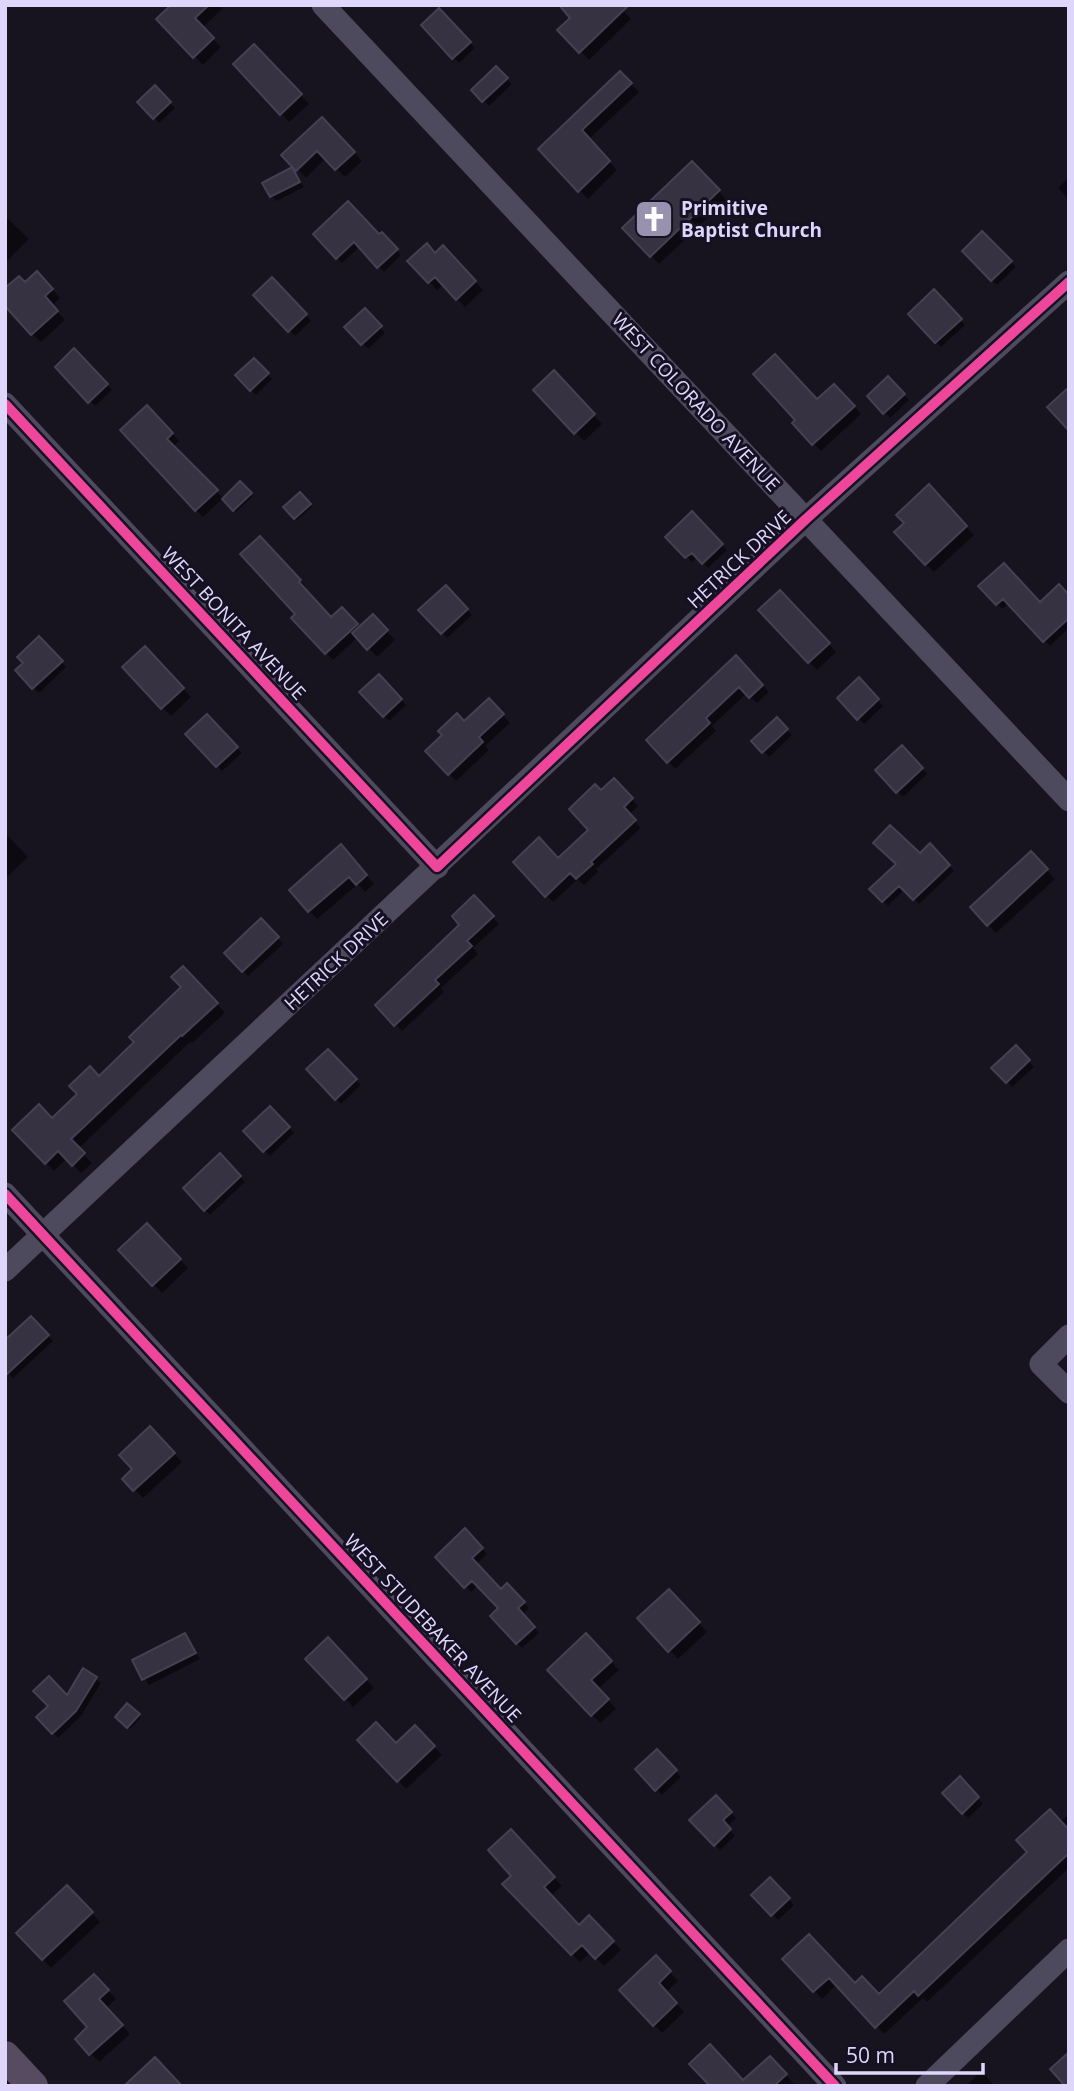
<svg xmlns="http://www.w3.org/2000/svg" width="1074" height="2091" viewBox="0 0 1074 2091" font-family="'Open Sans',sans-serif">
	<rect width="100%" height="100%" fill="#17141f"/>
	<path fill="#0007" d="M174,5h44l4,4 -20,19 19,19 -18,18 -44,-46z
		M618,5l13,14 -42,41 -29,-30z
		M439,10l36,38 -16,15 -36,-38z
		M254,46l55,58 -20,18 -54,-58z
		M496,68l16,16 -23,22 -15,-16z
		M620,73l19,19 -51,48 29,30 -29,29 -48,-50z
		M155,88l20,20 -16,15 -19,-21z
		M322,119l40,42 -17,16 -19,-19 -20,20 -22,-23z
		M692,164l35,36 -68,64 -35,-36z
		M292,169l12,18 -27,14 -6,-5z
		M1069,177v23l-11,-12z
		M5,216l24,23 -24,24z
		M982,233l34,34 -19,18 -33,-34z
		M315,234l65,3 2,-3 19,21 -17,17 -24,-26 -18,17z
		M443,248l40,42 -18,17 -21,-23 -7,6 -27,-29 26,-6z
		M272,279l39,42 -16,15 -39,-41z
		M45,281l15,17 -8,8 13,14 -24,22 -9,-9 -7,-49z
		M934,292l31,33 -24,22 -31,-33z
		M364,310l21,23 -17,16 -21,-22z
		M74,351l38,39 -17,16 -38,-39z
		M254,360l18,19 -16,16 -18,-20z
		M554,373l48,51 -18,17 -48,-51z
		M888,379l21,21 -19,18 -21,-22z
		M834,386l27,28 -40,37 -27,-28z
		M147,407l32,34 -7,6 52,52 16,-15 12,13 -16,15 -13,-14 -20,19 -7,-7z
		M300,494l12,13 -15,13 -12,-13z
		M937,495l37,40 -40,37 -8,-8z
		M692,514l35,36 -19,18 -10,-11 -6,5 -24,-25z
		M260,538l47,50 -3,3 27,28 11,-10 18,19 13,-11 22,23 -18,17 -19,-20 -25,23 -40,-42 4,-4z
		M446,587l26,28 -25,23 -26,-28z
		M980,587l60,17 29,-7v31l-19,18 -41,-43 -7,6z
		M780,592l56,60 -19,18 -57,-60z
		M39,638l27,29 -27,26 -22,-22 8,-8z
		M145,648l46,49 -20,19 -47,-49z
		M736,658l33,34 -12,11 -10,-10 -35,33 4,5 -41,38 -27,-29z
		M379,676l27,29 -17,16 -27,-28z
		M859,680l24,26 -19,18 -25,-26z
		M489,700l21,23 -25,23 4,4 -33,31 -28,-30 36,-28z
		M207,716l35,37 -20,18 -34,-37z
		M777,720l15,15 -23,22 -15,-16z
		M902,748l25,26 -24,23 -25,-27z
		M614,780l24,26 -9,9 12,13 -45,41 2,3 -14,13 -6,-6 -25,23 -38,-40 44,-2 31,-30 11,-37z
		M5,833l23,24 -23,22z
		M930,846l24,25 -35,33 -14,-15 -17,17 -16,-17z
		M349,855l25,29 -9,8 -7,-8 -41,35 -8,-8z
		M1039,862l16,17 -59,54 -8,-8z
		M474,898l25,26 -26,24 5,6 -37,34 3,4 -42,39 -24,-26 84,-80z
		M261,920l22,24 -35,32 -22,-23z
		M183,968l42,45 -33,30 -2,-1 -112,107 14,14 -11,10 -14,-15 -13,13 -40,-41 38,-10 48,-42 37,-36 46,-54z
		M1016,1048l18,19 -22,20 -18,-19z
		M328,1051l33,34 -20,19 -32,-35z
		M270,1108l24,25 -24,23 -24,-25z
		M220,1155l25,27 -35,33 -25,-27z
		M147,1225l41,43 -26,25 -41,-43z
		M31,1319l22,22 -40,37 -8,-8z
		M150,1428l32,34 -39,36 -19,-19 10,-10z
		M465,1531l22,23 -11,10 25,27 6,-5 22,22 -7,7 17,18 -17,15 -30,-32 8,-8 -22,-23 -7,7 -33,-35z
		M669,1591l38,41 -29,27 -38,-41z
		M185,1635l15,24 -51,26 -15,-24z
		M586,1636l33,34 -21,19 18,20 -16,14 -50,-53z
		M328,1640l46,48 -21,19 -45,-48z
		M84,1671l17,12 -20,33 -23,22 -20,-21 29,-19z
		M128,1705l13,12 -11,12 -13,-12z
		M415,1727l27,28 -36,34 -46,-49 36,5z
		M657,1751l24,26 -19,18 -24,-26z
		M960,1779l23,25 -15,14 -23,-25z
		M716,1797l20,21 -9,9 8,9 -15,14 -28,-30z
		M1069,1814v54l-142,134 -4,-4 -39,36 -47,-50 -15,15 -37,-40 94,37z
		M519,1840l43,46 -12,10 29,31 10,-10 32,33 -17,16 -13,-14 -11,10 -76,-78 10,-8z
		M770,1879l24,26 -16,15 -24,-25z
		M67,1887l33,35 -49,46 -33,-35z
		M656,1958l22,23 -12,11 18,20 -22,21 -40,-43z
		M103,1985l13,14 -10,9 24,26 -31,28 -22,-23 13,-12z
		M778,2066l16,18 -3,2h-49z
		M981,2071l14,15h-29z"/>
	<path fill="#373241" stroke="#454052" stroke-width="2" d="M171,5h38l-14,13 19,20 -21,20 -37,-39z
		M559,5h70l-50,48 -22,-23 13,-12z
		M439,8l32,34 -19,17 -31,-34z
		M254,44l48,50 -22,21 -47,-51z
		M496,66l12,12 -26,24 -11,-12z
		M620,71l12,12 -50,47 28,31 -32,31 -40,-43z
		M155,85l16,17 -18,17 -16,-17z
		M322,117l33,35 -20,18 -18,-19 -21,20 -15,-16z
		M692,161l28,29 -70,67 -28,-29z
		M292,167l8,15 -30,15 -8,-14z
		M348,201l31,33 3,-2 16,17 -21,19 -23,-26 -18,17 -23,-25z
		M982,231l30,30 -21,20 -29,-30z
		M427,243l8,10 8,-8 33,36 -20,19 -21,-23 -7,6 -21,-22z
		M37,271l16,18 -8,7 13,15 -27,24 -26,-29v-18l14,-12 6,6z
		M272,277l35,37 -19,18 -35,-37z
		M934,289l28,30 -27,24 -27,-29z
		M365,308l17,18 -21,19 -17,-18z
		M74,348l34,36 -20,19 -33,-36z
		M775,354l42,45 17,-15 21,22 -43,39 -20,-22 3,-3 -42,-46z
		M254,358l15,15 -19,18 -15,-16z
		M554,370l41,44 -21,20 -41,-44z
		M888,376l17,18 -22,20 -16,-18z
		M1069,387v44l-22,-24z
		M147,405l26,28 -6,6 51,51 -23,21 -75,-81z
		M240,481l12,12 -19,18 -11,-12z
		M929,484l38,42 -42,39 -31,-33 10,-9 -8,-8z
		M300,492l11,12 -17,15 -11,-12z
		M692,511l31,33 -21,20 -10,-11 -7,5 -20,-21z
		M260,536l41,44 -2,2 32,35 11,-10 16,17 -33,30 -34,-36 4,-4 -55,-60z
		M1004,563l36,39 19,-18 10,11v23l-26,24 -40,-43 -7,6 -18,-19z
		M446,585l22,24 -27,25 -23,-24z
		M780,590l50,53 -22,20 -50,-53z
		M373,614l15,16 -21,20 -15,-17z
		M39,636l24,25 -31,28 -17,-19 8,-7 -6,-6z
		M145,646l39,42 -23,21 -39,-42z
		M736,655l27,30 -14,13 -10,-11 -33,31 4,5 -43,40 -21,-23z
		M379,674l23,25 -19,18 -24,-25z
		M859,677l20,22 -22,21 -20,-22z
		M489,698l15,16 -25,23 4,5 -35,33 -23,-24 17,-16 -4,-4 19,-18 7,8z
		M207,714l31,33 -22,20 -31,-33z
		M777,717l11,12 -26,24 -11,-12z
		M902,745l21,23 -27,25 -21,-23z
		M614,778l19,20 -9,9 12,13 -45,42 2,2 -17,15 -6,-6 -25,24 -32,-35 26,-25 19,21 30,-28 -19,-21 26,-25 6,6z
		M890,825l30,28 10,-10 20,22 -37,35 -14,-14 -17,16 -13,-13 27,-25 -23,-21z
		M341,844l26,31 -11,10 -7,-8 -41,35 -19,-22z
		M1031,851l17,18 -61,57 -17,-19z
		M474,895l20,21 -27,25 5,5 -37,34 4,4 -45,42 -19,-21 84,-80 -7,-9z
		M261,918l18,19 -37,35 -18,-19z
		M183,966l35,37 -36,33 -1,-1 -110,104 14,14 -13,13 -14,-15 -13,13 -33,-34 27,-26 13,14 25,-24 -8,-8 21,-20 9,10 35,-34 -5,-5 52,-50 -10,-10z
		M1016,1045l14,15 -24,23 -15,-15z
		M328,1049l29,30 -22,21 -29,-31z
		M270,1106l20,21 -27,25 -20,-21z
		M220,1153l21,23 -37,35 -21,-23z
		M147,1223l34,36 -29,27 -34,-36z
		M31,1316l18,19 -44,41v-36z
		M150,1426l25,27 -42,38 -11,-12 10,-10 -13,-14z
		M465,1528l18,20 -11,10 29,31 6,-6 18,19 -7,6 17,19 -19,17 -26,-28 8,-8 -26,-27 -8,7 -29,-31z
		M669,1589l31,33 -32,30 -31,-34z
		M185,1633l11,20 -54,27 -10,-20z
		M586,1633l26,28 -21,19 18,19 -18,17 -44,-46z
		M328,1637l39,42 -23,21 -39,-41z
		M83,1668l14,9 -21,34 -24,23 -16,-17 12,-11 -15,-15 16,-15 18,19z
		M127,1703l13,11 -13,14 -12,-11z
		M376,1722l20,21 19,-18 20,21 -38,36 -40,-42z
		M657,1749l20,21 -22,21 -20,-22z
		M960,1776l19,21 -17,17 -20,-21z
		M716,1795l16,17 -9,8 8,9 -17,17 -25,-26z
		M1050,1809l19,21v23l-151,143 -4,-5 -39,37 -46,-50 -16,14 -31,-33 27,-25 46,49 7,-7 17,18 148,-142 -11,-12z
		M511,1829l44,48 -11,10 35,38 10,-10 25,26 -19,18 -13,-14 -11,10 -69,-71 9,-8 -23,-26z
		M770,1877l20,21 -19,18 -20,-21z
		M67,1885l26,27 -51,48 -26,-27z
		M656,1955l15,16 -12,12 18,20 -24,23 -34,-36z
		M94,1974l15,16 -10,9 24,26 -34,30 -14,-16 12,-12 -23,-26z
		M710,2044l33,36 27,-24 17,18 -13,12h-64l-21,-22z
		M1069,2052v34h-4l-15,-17z
		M155,2057l27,29h-58z"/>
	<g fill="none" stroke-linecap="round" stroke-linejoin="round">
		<path stroke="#4e4a5e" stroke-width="23" d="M323,5l746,795
			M5,404l432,463
			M5,1194l830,892
			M5,1270l801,-751 263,-237
			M1069,1336l-28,28 28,28
			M927,2086l142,-136"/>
		<path stroke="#574b62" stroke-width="30" d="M5,2056l28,30"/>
		<g stroke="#161023" stroke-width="15">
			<path id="cycleway" d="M5,404l432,463 369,-348 263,-237
				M5,1194l830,892"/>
		</g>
		<use href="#cycleway" stroke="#ed469a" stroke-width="10"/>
	</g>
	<defs>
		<g id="church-square" transform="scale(2.0125)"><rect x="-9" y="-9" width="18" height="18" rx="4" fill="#9992ae" stroke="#161023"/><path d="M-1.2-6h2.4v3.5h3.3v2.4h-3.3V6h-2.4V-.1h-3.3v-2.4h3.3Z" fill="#fff"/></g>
	</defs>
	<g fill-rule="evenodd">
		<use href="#church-square" x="654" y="219"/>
	</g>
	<g text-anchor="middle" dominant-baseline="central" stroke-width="6" stroke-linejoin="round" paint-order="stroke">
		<g font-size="19" font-weight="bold" fill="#dfd6fb" stroke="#161023" text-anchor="start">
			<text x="681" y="208">Primitive<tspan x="681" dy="22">Baptist Church</tspan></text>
		</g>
		<g font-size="19" fill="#dfd6fb" stroke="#161023">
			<text transform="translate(696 402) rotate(47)">WEST COLORADO AVENUE</text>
			<text transform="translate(739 559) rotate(-43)">HETRICK DRIVE</text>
			<text transform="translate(234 623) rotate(47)">WEST BONITA AVENUE</text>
			<text transform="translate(336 961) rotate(-43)">HETRICK DRIVE</text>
			<text transform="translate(433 1628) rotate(47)">WEST STUDEBAKER AVENUE</text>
		</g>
	</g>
	<rect width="1074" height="2091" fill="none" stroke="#dfd6fb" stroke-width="14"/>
	<path d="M836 2063v10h147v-10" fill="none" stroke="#dfd6fb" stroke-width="3.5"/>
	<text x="846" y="2063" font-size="21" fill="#dfd6fb" stroke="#161023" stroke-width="5" paint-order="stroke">50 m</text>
</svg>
